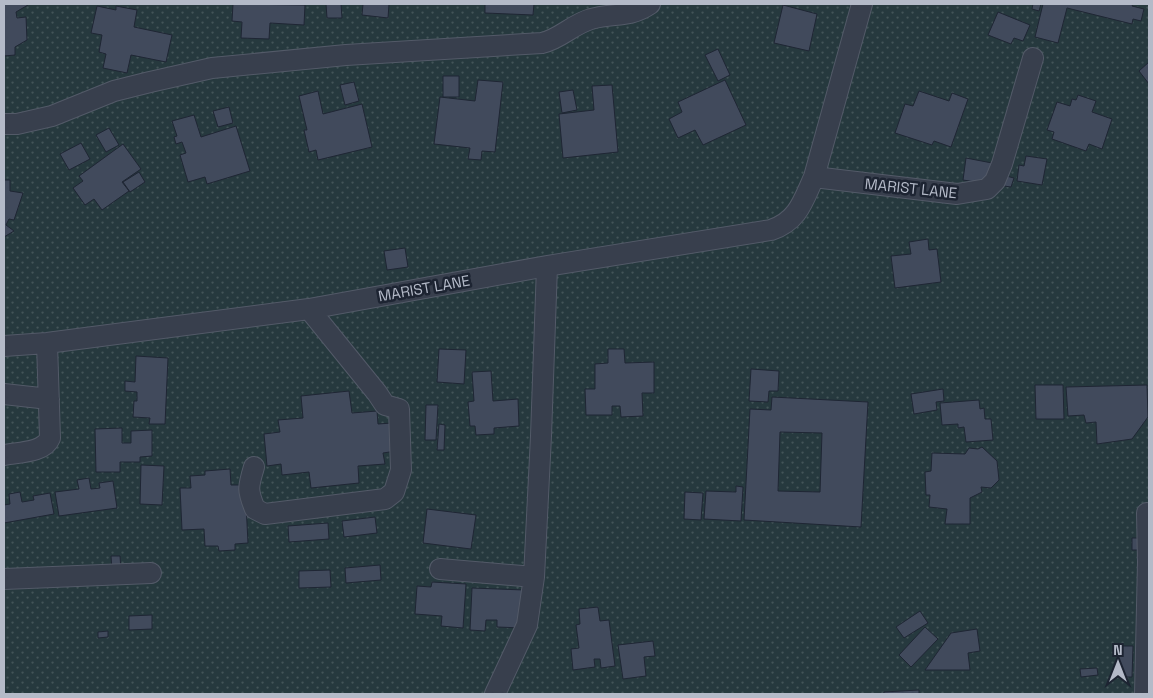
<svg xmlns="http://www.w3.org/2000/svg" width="1153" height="698" viewBox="0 0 1153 698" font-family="'Space Grotesk',sans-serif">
	<defs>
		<pattern id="garden-dots" width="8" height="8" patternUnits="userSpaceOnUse" patternTransform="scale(1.25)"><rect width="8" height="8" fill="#26393e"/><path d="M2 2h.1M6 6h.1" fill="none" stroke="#435458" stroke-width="1.8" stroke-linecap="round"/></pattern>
	</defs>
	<rect width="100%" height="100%" fill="#242c3d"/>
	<path fill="url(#garden-dots)" d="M4,4h1145v690h-1145z"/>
	<path fill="#414a5c" stroke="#1f2634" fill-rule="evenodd" d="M4,4h24v1l-12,7 1,6 9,-1 1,23 -12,7v8l-11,1z
		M233,4l72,1 -1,20 -34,-2 -1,16 -28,-1 1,-16 -10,-1z
		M326,4h15l1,14h-15z
		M363,4h26l-1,14 -26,-3z
		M485,4h49l-1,11 -48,-2z
		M1033,4h8l-2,7 -7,-2z
		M1043,4h90l-1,2 12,3 -3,12 -8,-2 -1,5 -65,-16 -9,35 -23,-6z
		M783,5l34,9 -8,37 -35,-8z
		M97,6l19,4v-4l21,4 -3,17 38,8 -6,27 -35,-7 -4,18 -24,-5 3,-14 -7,-2 3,-17 -11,-2z
		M998,12l32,13 -7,16 -9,-3 -3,6 -23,-9z
		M718,49l12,26 -12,6 -13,-26z
		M1149,62v22l-10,-13z
		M443,76h16v21h-16z
		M478,80l25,2 -8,70 -13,-1 -1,9 -13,-1 2,-11 -36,-4 6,-47 35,4z
		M725,80l21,45 -43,20 -8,-15 -17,8 -9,-19 13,-7 -4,-10z
		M354,82l5,19 -14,4 -5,-20z
		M612,85l6,67 -55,6 -4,-44 35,-4 -2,-24z
		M573,90l4,20 -15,3 -3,-21z
		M318,91l5,23 39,-10 10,43 -54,13 -2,-10 -7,2 -5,-22h3l-8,-34z
		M919,91l30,10 3,-8 16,6 -17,48 -17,-6 -2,4 -37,-12 10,-29 8,2z
		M1078,95l18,6 -4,11 20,7 -10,30 -13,-5 -3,7 -34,-12 2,-7 -7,-2 10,-28 13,4 2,-7 4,1z
		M229,107l4,16 -15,4 -5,-16z
		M194,115l7,22 35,-11 14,45 -43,13 -2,-7 -17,5 -8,-27 6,-2 -4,-11 -6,2 -2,-7 3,-1 -5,-15z
		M109,128l10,17 -13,7 -10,-17z
		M81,143l9,16 -21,11 -9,-16z
		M123,144l18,25 -19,13 7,9 -27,19 -8,-11 -9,6 -12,-17 10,-7 -4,-5z
		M1026,156l21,3 -5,26 -25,-4 2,-16 5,1z
		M966,158l26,5 -3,21 -26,-4z
		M139,172l6,10 -15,10 -7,-10z
		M1006,176l8,2 -3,9 -7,-1z
		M4,180h6v11l13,2 -9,27 -5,-1 -3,6 8,6 -10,6z
		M928,239l1,11 8,-1 4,33 -46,6 -4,-32 20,-2 -2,-12z
		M405,248l3,19 -21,3 -3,-19z
		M439,349l27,1 -2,34 -27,-2z
		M608,349h16l1,14 29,-1v31h-12l1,23 -22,1 -1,-11h-8v9h-26l-1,-26h10v-25l13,-1z
		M136,356l32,2 -3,66h-16l1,-6 -17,-1 1,-16h3v-9l-12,-1v-10l10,1z
		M751,369l28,2 -1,20h-9l-1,11 -19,-1z
		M491,371l2,30 25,-2 1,27 -25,2v6l-18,1 -1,-9h-5l-2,-24 6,-1 -2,-29z
		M1035,385h28l1,34h-28z
		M1147,385l1,32 -16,22 -35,5 -1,-22 -10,1 -2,-8 -16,1 -2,-29z
		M943,389l1,12 -8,1 1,8 -23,4 -3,-20z
		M349,391l3,22 25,-2 1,13 14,-1 4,28 -13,2 2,11 -27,2 1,17 -48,5 -2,-16 -27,3 -1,-11 -14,2 -3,-32 16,-2 -2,-12 25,-2 -2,-22z
		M772,397l96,5 -7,125 -117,-7 6,-111 21,1zM780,432l42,1 -2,59 -42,-1z
		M979,400l1,9 4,-1 1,11h6l2,21 -27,2 -2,-15 -6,1v-4l-16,1 -2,-22z
		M426,405h12l-2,35h-11z
		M439,424l6,1 -1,25h-7z
		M122,428v15h9v-12l21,-1v26l-12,1v5h-20v10h-24l-1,-43z
		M982,447l15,14 2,19 -8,8 -10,-1 1,5 -12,6v26h-25l2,-15 -18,-2 1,-12h-4l-1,-23 6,-1 1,-18 33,1 4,-6 9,1z
		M141,465l23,1 -2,39 -22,-1z
		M230,469l1,16h10l5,18 2,40 -13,1v6l-16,1 -1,-5h-13l-1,-17 -22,1 -2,-42h11l-1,-12 15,-1v-4z
		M89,478l2,11 9,-1 -1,-5 14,-2 4,27 -58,8 -4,-24 24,-3 -2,-9z
		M736,486l7,1 -2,34 -37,-2 2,-28 30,1z
		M20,492l2,10 12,-2 -1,-4 17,-3 4,21 -50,9v-18l6,-1 -1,-10z
		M685,492l18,1 -2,27 -17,-1z
		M427,509l49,6 -5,34 -48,-6z
		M375,517l2,16 -33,4 -2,-16z
		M328,523l1,16 -40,3 -1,-16z
		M1132,538h10v12h-10z
		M111,556h9l1,14h-9z
		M380,565l1,15 -35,3 -1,-15z
		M330,570l1,17 -32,1v-17z
		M432,582l34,2 -3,44 -22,-2 1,-10 -27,-2 2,-28 14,1z
		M472,588l52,2 -2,38 -25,-1v-7h-11l-1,11 -15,-1z
		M598,607l2,14 9,-1 6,46 -14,2 -1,-9h-6l1,8 -22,3 -2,-21 8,-1 -3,-23 4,-1 -1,-15z
		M920,611l8,12 -24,15 -8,-11z
		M152,615v14l-23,1v-14z
		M925,627l13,12 -27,28 -12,-12z
		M977,629l3,22 -12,2 2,17h-45l26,-37z
		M108,631v6l-10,1v-6z
		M653,641l2,15 -11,1 2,19 -23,3 -5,-34z
		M1118,646h15l-1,31h-15z
		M1097,668l1,7 -17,2 -1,-8z
		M919,690v4h-35v-2z"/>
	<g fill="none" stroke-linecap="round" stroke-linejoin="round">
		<g stroke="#535a68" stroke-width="22">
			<path id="minor" d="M4,124h13l35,-8 62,-25 36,-9 62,-14 134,-13 196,-12c18,-4 31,-19 49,-24 23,-7 37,0 59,-15
				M814,177l143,17 30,-5 8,-8 7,-17 31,-106
				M4,346l43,-3 262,-34 238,-43 224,-36c27,-9 32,-29 43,-53l48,-173
				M4,394l45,5
				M4,455c14,-3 40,-2 46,-17l-3,-95
				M254,467c-6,20 -7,23 1,42l10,5 120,-15 9,-7 7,-22 -2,-61 -14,-4 -8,-12 -68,-84
				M440,569l94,8 7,-141 6,-170
				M4,579l147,-6
				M495,694l32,-69 7,-48
				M1145,694l3,-132 -1,-49"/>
		</g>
		<use href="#minor" stroke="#383f4d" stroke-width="20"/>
	</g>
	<g text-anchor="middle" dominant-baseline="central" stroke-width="5" stroke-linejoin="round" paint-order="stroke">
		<g font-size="15" fill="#b4bac8" stroke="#1d2432">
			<text transform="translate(911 188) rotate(6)">MARIST LANE</text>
			<text transform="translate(424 288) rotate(-10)">MARIST LANE</text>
		</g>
	</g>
	<rect width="1153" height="698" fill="none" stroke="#b4bac8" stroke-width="10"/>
	<g transform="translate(1118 663)" stroke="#1d2432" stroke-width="4" paint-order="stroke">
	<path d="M0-4L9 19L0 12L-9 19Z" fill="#b4bac8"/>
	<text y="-8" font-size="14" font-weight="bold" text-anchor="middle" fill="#b4bac8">N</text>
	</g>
</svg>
